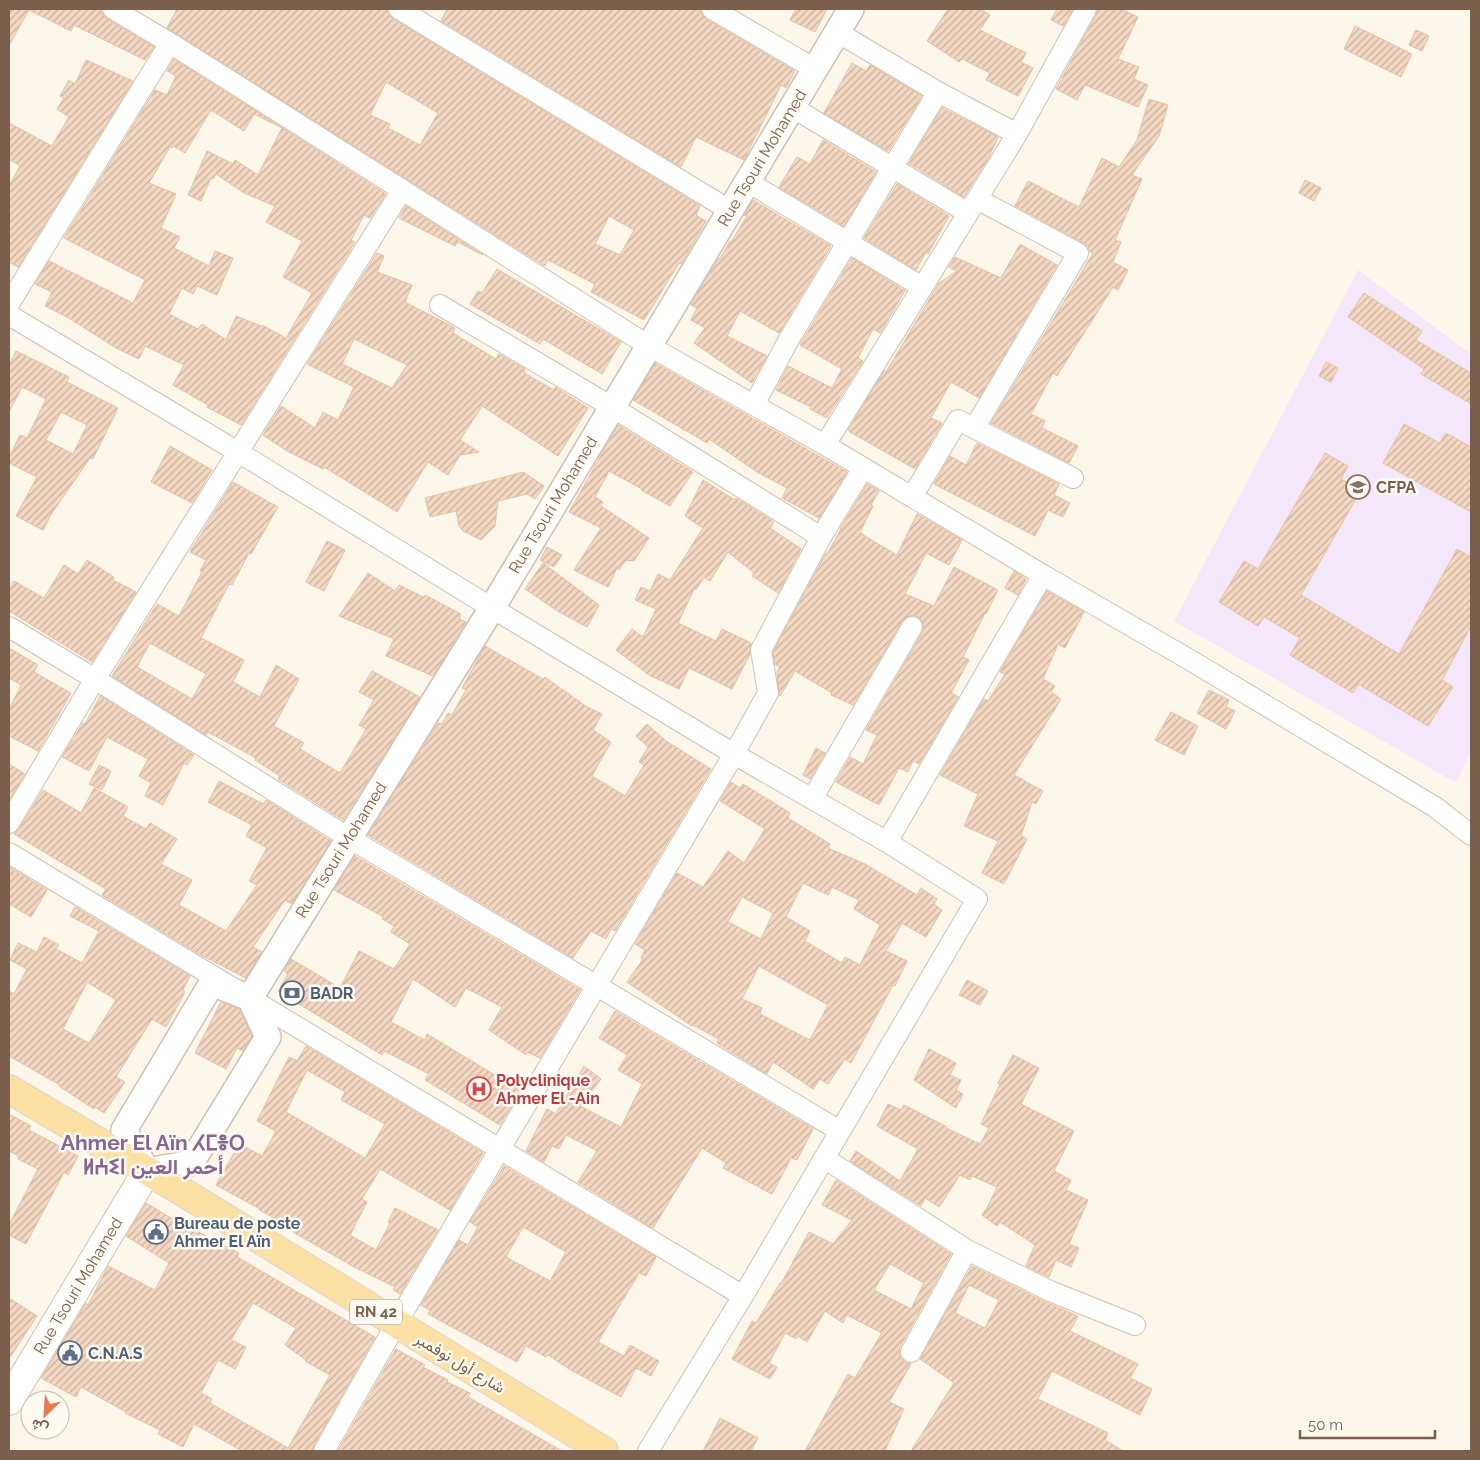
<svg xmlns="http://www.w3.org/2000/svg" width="1480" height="1460" viewBox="0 0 1480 1460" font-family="Raleway,Vazirmatn,'Noto Sans Tifinagh',sans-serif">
	<defs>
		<pattern id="building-hatch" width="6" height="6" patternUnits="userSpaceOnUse" patternTransform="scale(1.25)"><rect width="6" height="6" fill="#f3d8c2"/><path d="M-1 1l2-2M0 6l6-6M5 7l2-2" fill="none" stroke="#cab2a0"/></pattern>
	</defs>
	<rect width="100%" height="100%" fill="#fdf7eb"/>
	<path fill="#f4e7fa" d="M1358,270l113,84v399l-15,30 -282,-162z"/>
	<path fill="url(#building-hatch)" stroke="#e6c0a2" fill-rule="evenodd" d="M9,9h91l3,6 4,4 47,28 -9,13 -71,-35 -3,6 -42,-21 -20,35z
		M177,9h210l1,5 5,5 307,187 -4,9 10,6 -25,43 -2,-1 -35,57 -53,-28 4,-8 -47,-24 -3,6 -378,-238zM386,82l52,31 -18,32 -32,-17 2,-4 -20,-9zM609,216l25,14 -14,25 -25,-11z
		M447,9h250l4,2 1,4 4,4 89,52 -9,17 -5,-3 -37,75 -48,-23 -15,30 -240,-146z
		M796,9h31l-12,23 -25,-12z
		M948,9h32l10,6 -10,15 46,23 -5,9 12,6 -15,28 -32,-16 4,-7 -28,-14 -3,3 -32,-21z
		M1057,9h16l-10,17 -12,-6z
		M1098,9h23l17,8 -20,42 21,8 -5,12 14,6 -10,22 -53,-22 -8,15 -21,-11 40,-74z
		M1355,26l57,28 -11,23 -57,-28z
		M1416,30l13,6 -7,15 -13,-6z
		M174,59l212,135 -16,24 -6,-3 -13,25 4,2 -114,183 -34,-18 1,-2 -35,-20 11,-20 -39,-19 -6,13 -23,-11 -49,-31 -22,-11 7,-14 -17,-8 14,-23 84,42 12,-23 -81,-42 91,-148 12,5 9,-19 -9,-5zM211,110l33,21 10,-17 28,14 -24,47 -23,-15 -2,4 -26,-13 -19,44 13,6 10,-23 2,1 3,-5 28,19 31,13 -9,16 36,19 -19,36 29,16 -26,45 -24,-13 -1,1 -25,-10 -10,24 -24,-16 -4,5 -29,-15 13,-26 11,6 4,-8 20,9 16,-37 -18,-7 -6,15 -35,-18 6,-11 -19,-9 15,-34 -27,-11 21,-36 2,1 1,-2 12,7z
		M86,60l47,21 -115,186 -9,-5v-76l11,-20 -11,-7v-36l43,23 17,-29 -12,-8 7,-11 -4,-2 9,-16 6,4z
		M852,63l14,8 4,-6 52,31 -34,55 -64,-38z
		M1149,99l19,6 -9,31 -27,39 10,4 -27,61 6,2 -8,20 15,8 -10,20 -5,-3 -56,89 -4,-3 -22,41 14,7 -3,7 36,18 -9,17 -78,-40 102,-170 -3,-1 -2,-6 -4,-3 -69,-37 13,-25 51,26 23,-49 17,9 18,-27z
		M942,108l56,29 -9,20 -25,40 -55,-34z
		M823,140l53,32 -32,54 -65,-39 18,-30 13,7z
		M1305,180l16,8 -7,13 -15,-8z
		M897,184l52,32 -21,38 -2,-2 -10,18 -52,-32z
		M753,200l78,46 -52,87 -39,-22 -13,25 40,20 -15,27 -58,-40 11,-15 -14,-8 6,-12 -6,-3 4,-9 24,-38 1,1 10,-18 1,1 16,-26 -3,-1z
		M406,206l77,49 -25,-13 -3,4 -56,-28z
		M1020,244l37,21 -78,133 -28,-16 -20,36 11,5 -27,46 -65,-37 -2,-2 36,-59 2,1 53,-89 18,-12 -8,-4 6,-10 46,21z
		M377,253l7,3 -7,16 35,13 -7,17 50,26 -2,5 43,26 3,-5 26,15 -1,4 30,17 1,-3 33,21 -30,48 -76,-50 -22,34 19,12 -19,3 -12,20 -20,-13 -31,50 -73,-45 -1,2 -36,-18 -24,-16 18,-29 34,22 8,-16 15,8 16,-33 -47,-23zM354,339l53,26 -15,23 -50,-24z
		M852,258l53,33 -25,42 -7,-4 -15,29 5,3 -36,57 -17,-9 1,-2 -35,-17 12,-24 44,22 10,-19 -42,-24z
		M497,269l124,73 -19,32 -59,-35 -3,5 -70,-40 8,-13 4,2z
		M1364,293l58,38 -6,9 55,33v31l-50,-30 3,-5 -76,-52z
		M16,351l53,26 -2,5 51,26 -25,51 -3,-1 -38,55 -9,17 -27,-14 21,-39 -28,-14v-5l11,-23 7,3 19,-39 -24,-12 -13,25v-47zM61,412l26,13 -14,29 -27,-14z
		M1326,362l12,6 -7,14 -12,-6z
		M655,363l192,109 -28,46 -37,-20 5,-10 -30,-16 -48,-33 -2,4 -74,-43z
		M1404,424l36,19 6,-10 25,14v65l-88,-49z
		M618,425l75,47 -23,34 -29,-16 1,-1 -33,-18 -14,26 8,5 -2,4 48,32 -15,23 -8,-1 -7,10 -2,-2 -9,19 -34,-17 27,-42 -32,-16z
		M977,443l82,41 -5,11 16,8 -7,14 -15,-7 -13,26 -101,-52 16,-28 16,9z
		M170,446l42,24 -20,33 -41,-21z
		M1325,453l23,13 -7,13 20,11 -60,105 98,59 58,-105 14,8v69l-29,54 11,7 -25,39 -70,-42 -5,9 -63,-38 10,-17 -36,-21 -6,9 -39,-24 25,-41 14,8z
		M523,472l21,14 -9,13 -8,-5 -29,7 -3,25 -14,14 -18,-9 -4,-5 -3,-15 -26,6 -5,-19z
		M703,480l32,20 1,-2 38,24 -4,6 31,21 -23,44 -26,-17 2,-3 -26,-21 -18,29 -6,-4 -8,13 -2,-1 -16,34 38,18 6,-12 29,14 -1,11 -18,35 -43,-21 -10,21 -30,-14 -33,-25 16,-21 11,8 13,-28 -21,-9 6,-13 9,4 8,-17 12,6 33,-52 -18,-12z
		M233,482l45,25 -27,47 -2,-1 -17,32 -3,-1 -28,54 43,22 -11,22 27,15 16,-32 23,14 -25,47 30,17 -4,6 40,24 26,-44 -7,-4 15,-25 -15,-8 13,-21 48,26 -77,123 -65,-41 2,-3 -25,-16 1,-2 -48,-26 -2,3 -94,-59 45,-72 22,12 23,-44 -2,-1 6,-11 -16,-8zM150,643l56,31 -14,25 -55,-32z
		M867,484l12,7 -8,14 2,1 -13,26 8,6 29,17 20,-41 45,26 -13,25 -23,-12 -21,41 29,12 20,-39 44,23 -12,24 -1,-1 -22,44 6,3 -18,33 7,4 -39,67 -6,-3 -5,11 -9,-4 -20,37 -43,-23 14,-25 13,7 14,-29 -11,-5 56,-97 2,-6 -2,-6 -4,-4 -5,-2 -6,2 -5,4 -49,84 -22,-10 1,-2 -37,-22 -15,25 -1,-1 -2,-23 3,-5 -5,-3 -2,-12 53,-99 1,1 14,-25h-1z
		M327,541l18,9 -21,41 -18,-9z
		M547,547l15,8 -8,12 -14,-7z
		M87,560l27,17 -1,3 23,12 -44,70 -83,-51v-21l5,-9 30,17 20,-33 14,9z
		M543,563l56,42 -12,22 -28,-15 -34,-23z
		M1014,571l12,8 -8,16 -13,-7z
		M368,573l27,18 4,-6 24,12 2,-2 36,19 -2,5 7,3 -33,54 -47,-20 8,-17 -55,-23z
		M1047,591l37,21 -19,36 -7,-4 -15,35 12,7 -4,6 10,7 -47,76 29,16 -7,13 -4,-2 -11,34 6,3 -23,45 -22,-11 16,-32 -34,-15 14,-32 -38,-19 44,-76 4,2 17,-27 -5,-2z
		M485,646l58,33 2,-2 42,30 15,7 -9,16 18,12 -19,34 33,20 19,-31 -5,-3 9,-15 -12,-11 11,-12 19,17 45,28 -96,162 -4,-2 -5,10 -15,-8 -18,27 -205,-123 70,-112 4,1 6,-11 4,2 14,-25 -4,-2z
		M9,648l29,17 -4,7 37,21 -33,58 -29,-15v-26l12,-25 -12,-7z
		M1209,690l20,10 -3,7 9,4 -9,18 -29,-16z
		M100,696l94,59 -7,10 -3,-2 -21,42 -18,-9 6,-13 -12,-7 9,-17 -41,-22 -18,34 -27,-14 21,-34 2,1z
		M1171,712l27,14 -14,29 -29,-15z
		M816,748l9,5 -15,26 -7,-4z
		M9,764l16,10 -16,26z
		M99,765l12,6 -9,19 -13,-6z
		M219,781l44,23 3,-4 65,41 -39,63 -7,-4 -32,47 9,5 -16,26 -45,-23 -99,-60 4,-6 -92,-55 5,-5 24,-39 38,23 13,-25 34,19 -5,9 23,13 4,-6 27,16 -16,25 31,16 -13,25 47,26 31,-46 -8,-4 18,-33 -21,-12 6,-11 -44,-23z
		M731,782l9,6 3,-4 47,29 -2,5 42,26 -2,4 37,16 52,31 4,-7 16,11 -3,5 8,6 -16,27 -24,-14 -16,28 21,10 -12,25 -2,-1 -42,78 -6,-4 -17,25 -8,-5 -7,10 -40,-27 -6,12 -50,-31 2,-4 -26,-14 -1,1 -65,-44 16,-23 -2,-1 4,-8 -10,-6 42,-71 26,14 25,-36 16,12 21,-34 -45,-28zM803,883l25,12 4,-8 27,13 -5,9 26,16 -20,40 -15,-8 -3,6 -37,-22 5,-10 -24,-14zM742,897l31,16 -12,26 -33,-17zM759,966l69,39 -18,35 -50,-26 2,-6 -20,-9z
		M355,856l225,134 -40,68 -13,-6 -1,3 -37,-25 13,-23 -36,-19 -11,19 -42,-28 -22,43 34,18 2,-6 94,57 -21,34 -75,-45 4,-6 -45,-23 -2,4 -104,-64 10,-17 -4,-3 7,-12 49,29 19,-37 35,18 16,-25 -19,-12 3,-6 -12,-7 2,-2 -50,-27z
		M9,867l38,23 -16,27 -22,-13z
		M75,907l115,69 -7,14 2,2 -19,35 -14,-8 -36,58 9,5 -21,31 -9,-6 -1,2 -35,-23 1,-1 -51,-29v-65l5,3 13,-25 -17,-9 8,-17 19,9 7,-15 15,8 -3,4 26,14 17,-32 -29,-15zM87,982l29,18 -27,43 -26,-14z
		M967,980l21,11 -8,14 -21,-10z
		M221,1002l18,7 13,27 -9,15 -6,-3 -11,21 -31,-16z
		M615,1011l198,118 -16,31 -6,-2 -19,36 -49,-26 3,-5 -24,-15 -49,80 -75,-46 19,-31 -31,-16 -7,14 -7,-3 -8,16 -18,-11 21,-42 9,5 28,-48 17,13 -21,27 41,21 21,-43 -24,-14 9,-15 -28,-17z
		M306,1046l177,107 -33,57 -70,-41 -18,30 5,3 -17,33 26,15 14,-27 -2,-1 7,-14 43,22 -38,64 -7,-4 2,-3 -39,-19 -63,-36 2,-3 -36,-19 1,-1 -44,-24 22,-39h6l18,10 14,-25 -19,-10 32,-64 8,4zM307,1070l38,22 -4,8 44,24 -20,34 -79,-46z
		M929,1049l27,14 -6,12 11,5 -5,10 7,4 -7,14 -42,-28z
		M1013,1055l26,13 -18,36 53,27 -20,40 17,9 -5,10 22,10 -19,44 10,4 -8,19 -15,-7 -7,17 -23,-11 9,-21 -35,-23 -3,4 -15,-11 6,-9 9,-19 -25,-11 -2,4 -10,-5 -21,32 -14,-9 -4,8 -71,-45 6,-10 44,30 18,-32 -41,-23 11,-22 13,6 3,-5 43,22 -1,1 34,16 9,-16 -8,-4 19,-40 -2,-1z
		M9,1114l22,12 -2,4 49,26 -10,19 -4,-3 -38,72 -17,-9v-10l29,-56 -20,-10 1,-3 -10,-5z
		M504,1166l152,91 -10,19 -7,-3 -41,69 26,14 6,-11 29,16 -8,15 -15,-8 -15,29 -52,-28 -21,-14 -2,2 -20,-11 -9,16 -89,-48 2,-4 -9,-5 38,-65 9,5 10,-18 -8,-5zM523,1227l43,25 -16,29 -44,-24z
		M836,1180l115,74 -51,93 -1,6 2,6 5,4 5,1 -22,38 15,7 -19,42h-80l43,-77 7,4 27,-45 -35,-18 -4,8 -18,-12 -18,31 -9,-6 -2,3 -11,-6 -16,30 8,4 -7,12 -38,-20 20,-38 4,2 24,-40 1,1 28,-52 24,12 19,-24 -30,-15zM890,1264l34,19 -13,26 -37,-19z
		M146,1203l48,29 1,-2 44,23 -2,4 138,80 -61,108 -2,6h-70l-48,-27 -11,23 -25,-13 2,-4 -35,-17 1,-1 -45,-25 -5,10 -35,-19 45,-75 2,2 20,-39 47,24 14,-27 -43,-27zM253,1303l43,25 -11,17 21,15 -1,1 25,14 -42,73 -78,-45 2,-4 -11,-6 17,-33 17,9 11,-22 -15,-7z
		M972,1266l73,36 33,14 -8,15 68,33 -8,14 22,11 -12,26 -88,-44 -14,28 70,34 -3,7 18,11h-212l43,-68 -34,-24zM969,1285l30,15 -14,28 -30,-15z
		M9,1298l28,18 -28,43z
		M396,1349l29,16 -2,2 25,13 -1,2 23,11 -2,4 94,54h-224z
		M720,1418l38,20 -7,13h-48z"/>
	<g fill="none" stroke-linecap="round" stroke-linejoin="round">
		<g stroke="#d1c0af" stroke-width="22">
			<path id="minor" d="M113,9l57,34 479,303 176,99 218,130 -156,267
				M399,9l332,202
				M712,9l103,60
				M837,32l101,60 79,42
				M792,107l176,106
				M748,182l174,105
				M402,190l-164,262 254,156 242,146 153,88 90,57 -234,397 -95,155
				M9,304l161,-261
				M440,305l172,102 209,130
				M9,315l229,137 -143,227 -86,144
				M754,405l34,-64 150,-249
				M975,427l103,-174 -101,-54
				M825,445l192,-311 69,-125
				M912,497l46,-77 115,58
				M1043,575l147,85 245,147 36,28
				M9,627l86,52 254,159 491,293
				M812,799l100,-172
				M9,853l734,443
				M824,1158l143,92 83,41 85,34
				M911,1352l56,-102
				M324,1451l72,-127 338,-570 34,-61 -7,-43 60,-113 42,-69"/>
		</g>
		<g stroke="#d1c0af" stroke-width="28">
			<path id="tertiary" d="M250,998l18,39 -77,126 -44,8 -23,-41 88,-147 38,15 242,-390 359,-599"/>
		</g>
		<g stroke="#d6c2af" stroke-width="30">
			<path id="secondary" d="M9,1401l138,-230"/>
		</g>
		<g stroke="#dcd5d0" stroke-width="30">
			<path id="primary" d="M9,1089l169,100 426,262"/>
		</g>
		<use href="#minor" stroke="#fff" stroke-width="20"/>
		<use href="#tertiary" stroke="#fff" stroke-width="25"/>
		<use href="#secondary" stroke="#fff" stroke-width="28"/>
		<use href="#primary" stroke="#fce0a4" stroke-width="28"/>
	</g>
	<defs>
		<g id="university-ring" transform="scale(1.25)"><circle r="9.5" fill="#fffbf2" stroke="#8d6e63" stroke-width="1.5"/><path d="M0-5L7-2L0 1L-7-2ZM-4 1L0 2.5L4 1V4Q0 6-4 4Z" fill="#8d6e63"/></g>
		<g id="bank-ring" transform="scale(1.25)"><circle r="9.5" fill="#fffbf2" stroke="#5c6f8a" stroke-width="1.5"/><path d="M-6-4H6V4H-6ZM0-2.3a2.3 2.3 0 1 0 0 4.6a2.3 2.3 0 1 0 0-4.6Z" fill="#5c6f8a"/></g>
		<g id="hospital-ring" transform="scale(1.25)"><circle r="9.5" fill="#fffbf2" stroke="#e0444e" stroke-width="1.5"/><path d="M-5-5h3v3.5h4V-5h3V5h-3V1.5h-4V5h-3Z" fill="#e0444e"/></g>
		<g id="civic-ring" transform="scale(1.25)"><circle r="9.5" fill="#fffbf2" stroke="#5c6f8a" stroke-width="1.5"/><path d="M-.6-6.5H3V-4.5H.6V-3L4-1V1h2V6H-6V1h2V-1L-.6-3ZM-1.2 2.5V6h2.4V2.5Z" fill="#5c6f8a"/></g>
	</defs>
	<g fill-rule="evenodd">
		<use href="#university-ring" x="1358" y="487"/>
		<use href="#bank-ring" x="292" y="993"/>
		<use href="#hospital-ring" x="479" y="1089"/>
		<use href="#civic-ring" x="156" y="1232"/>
		<use href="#civic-ring" x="70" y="1353"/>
	</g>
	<g text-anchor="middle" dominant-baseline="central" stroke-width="5" stroke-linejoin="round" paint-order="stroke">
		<rect fill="#fffbf2" stroke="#a28e7e" stroke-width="1" x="350" y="1299.5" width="52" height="25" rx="4"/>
		<g font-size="15" font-weight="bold" fill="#7a5f4c">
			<text x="376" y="1312">RN 42</text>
		</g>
		<g font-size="16" fill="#7a5f4c" stroke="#fffbf2">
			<text transform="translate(762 158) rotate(-59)">Rue Tsouri Mohamed</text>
			<text transform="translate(553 505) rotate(-59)">Rue Tsouri Mohamed</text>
			<text transform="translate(341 850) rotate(-58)">Rue Tsouri Mohamed</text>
			<text transform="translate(78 1286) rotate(-59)">Rue Tsouri Mohamed</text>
			<text transform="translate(460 1363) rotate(31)">شارع أول نوفمبر</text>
		</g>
		<g font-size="16" font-weight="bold" fill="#785e54" stroke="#fffbf2" text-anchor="start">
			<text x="1376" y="487">CFPA</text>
		</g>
		<g font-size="16" font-weight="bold" fill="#4e5e75" stroke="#fffbf2" text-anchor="start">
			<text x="310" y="993">BADR</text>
			<text x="174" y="1223">Bureau de poste<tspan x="174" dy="18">Ahmer El Aïn</tspan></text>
			<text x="88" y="1353">C.N.A.S</text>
		</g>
		<g font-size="16" font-weight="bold" fill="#be3a42" stroke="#fffbf2" text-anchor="start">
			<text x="496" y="1080">Polyclinique<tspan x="496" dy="18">Ahmer El -Ain</tspan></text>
		</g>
		<g font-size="21" font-weight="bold" fill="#886595" stroke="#fffbf2">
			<text x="153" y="1142">Ahmer El Aïn ⵃⵎⴻⵔ<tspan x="153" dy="24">ⵍⵄⵉⵏ أحمر العين</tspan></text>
		</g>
	</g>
	<rect width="1480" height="1460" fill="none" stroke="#7a5f4c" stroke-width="20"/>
	<g transform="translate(45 1415) rotate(205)"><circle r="24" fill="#fffbf2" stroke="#cabdb0"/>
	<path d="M0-4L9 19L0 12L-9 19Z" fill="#e87a4f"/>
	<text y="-8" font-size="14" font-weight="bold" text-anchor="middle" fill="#7a5f4c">ش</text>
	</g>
	<path d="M1300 1430v8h135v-8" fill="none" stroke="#7a5f4c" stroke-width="2.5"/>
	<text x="1308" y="1430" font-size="15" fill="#7a5f4c" stroke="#fffbf2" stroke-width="4" paint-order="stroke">50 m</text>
</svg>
